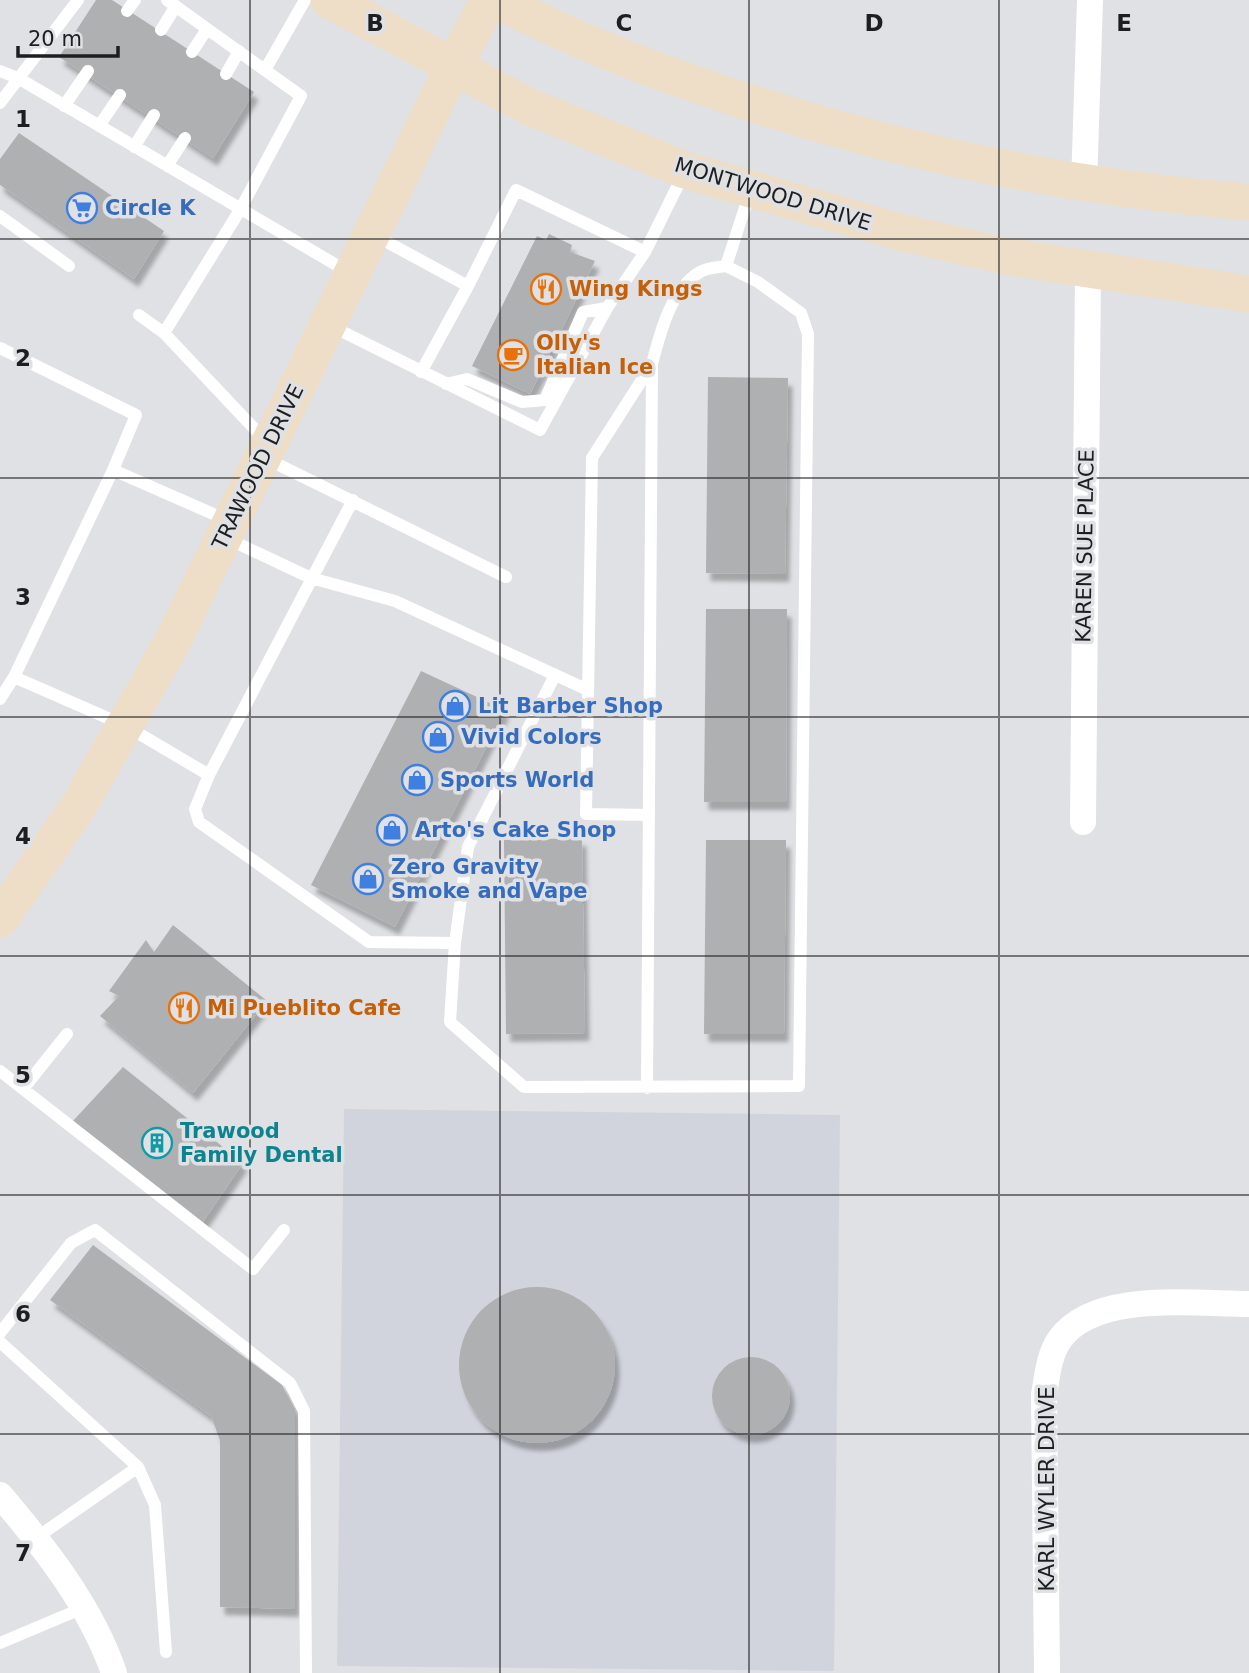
<svg xmlns="http://www.w3.org/2000/svg" width="1249" height="1673" viewBox="0 0 1249 1673" font-family="'DejaVu Sans',sans-serif">
	<defs>
		<filter id="shadow"><feDropShadow dx="4.5" dy="8" stdDeviation="2" flood-color="#0004"/></filter>
	</defs>
	<rect width="100%" height="100%" fill="#e0e1e4"/>
	<path fill="#d1d4dd" d="M344,1109l496,6 -6,556 -497,-5z"/>
	<path fill="#afb0b2" filter="url(#shadow)" d="M96,0h16l142,92 -41,66 -154,-101z
		M19,133l145,98 -30,48 -134,-94v-26z
		M549,234l23,11 -2,7 25,9 -65,133 -58,-28 65,-130 9,4z
		M708,377l80,1 -3,196 -79,-1z
		M706,609h81l-1,193h-82z
		M421,671l84,39 -110,217 -84,-42z
		M582,838l3,195 -79,1 -2,-194z
		M706,840h80l-2,194h-80z
		M173,925l94,76 -74,92 -93,-77 19,-20 -10,-5 37,-51 8,12z
		M123,1067l120,96 -43,63 -129,-103z
		M93,1245l189,140 13,24v200l-75,-2v-167l-9,-24 -161,-116z
		M459 1365a78 78 0 1 1 156 0a78 78 0 1 1-156 0Z
		M712 1396a39 39 0 1 1 78 0a39 39 0 1 1-78 0Z"/>
	<g fill="none" stroke-linecap="round" stroke-linejoin="round">
		<path stroke="#fff" stroke-width="12" d="M127,11l8,-11
			M161,30l15,-24
			M192,52l15,-23
			M265,70l40,-70
			M0,71l18,7 332,195
			M226,74l13,-23
			M0,103l78,-103
			M64,106l24,-35
			M99,126l21,-31
			M134,147l20,-32
			M167,166l18,-28
			M0,216l69,50
			M374,235l94,51 48,-96 129,62
			M139,315l25,18 101,107
			M329,325l211,105 67,-122 38,-56 39,-79
			M164,333l76,-123 61,-114 -134,-96
			M0,348l136,67 -23,55 114,50
			M421,372l47,-86
			M446,384l21,-5 55,23 23,-2 38,-88 24,-4
			M267,459l239,118
			M228,539l83,39 84,23 193,89
			M14,677l99,-207
			M0,699l14,-22 112,49 83,49 -14,34 4,13 170,120 86,1 13,-96 87,-172
			M209,775l144,-275
			M649,815l-63,-1 6,-356 60,-94
			M455,943l-5,79 74,65 275,-1 9,-752 -7,-21 -43,-31 -32,-16
			M0,1071l253,198 31,-39
			M647,1088l5,-724c8,-30 18,-74 48,-92 6,-4 19,-5 26,-6l24,-74
			M23,1089l44,-55
			M0,1333l71,-90 24,-13 195,153 14,28 2,262
			M0,1342l138,125 -102,71
			M138,1467l17,38 11,147
			M0,1643l83,-35"/>
		<path stroke="#fff" stroke-width="26" d="M1084,185l6,-185
			M1083,822l5,-551
			M0,1495c45,53 91,111 114,178
			M1047,1673l-3,-278c3,-18 5,-41 16,-56 35,-49 136,-35 189,-35"/>
		<path stroke="#eeddc7" stroke-width="37" d="M329,0l201,107 155,63 211,61 109,25 244,38
			M498,0c74,40 149,68 229,95 170,57 343,93 522,107
			M0,919l76,-109 96,-167 281,-576 36,-67"/>
	</g>
	<path fill="none" stroke="#1d1e1f" stroke-width="2" stroke-opacity="0.55" d="M250,0v1673M500,0v1673M749,0v1673M999,0v1673M0,239h1249M0,478h1249M0,717h1249M0,956h1249M0,1195h1249M0,1434h1249"/>
	<defs>
		<g id="supermarket-ring" transform="scale(1.575)"><circle r="9.5" fill="#e0e1e4" stroke="#3f7fe0" stroke-width="1.5"/><path d="M-6-5.5h2.5l.6 2H6L4.5 2H-2.5L-4.4-4H-6ZM-1.5 3.2a1.3 1.3 0 1 0 .1 0ZM3 3.2a1.3 1.3 0 1 0 .1 0Z" fill="#3f7fe0"/></g>
		<g id="restaurant-ring" transform="scale(1.575)"><circle r="9.5" fill="#e0e1e4" stroke="#e8710a" stroke-width="1.5"/><path d="M-5-6h1v4h1v-4h1v4h1v-4h1v5L-1.5 .5V6h-2V.5L-5-1ZM5-6V6H3V1.5H1.5Q1.5-4 5-6Z" fill="#e8710a"/></g>
		<g id="cafe-ring" transform="scale(1.575)"><circle r="9.5" fill="#e0e1e4" stroke="#e8710a" stroke-width="1.5"/><path d="M-5.5-4.5H6V0H3Q3 3.5 0 3.5H-2.5Q-5.5 3.5-5.5 0ZM3-3.2v2h1.7v-2ZM-6 4.5H4V6H-6Z" fill="#e8710a"/></g>
		<g id="shop-ring" transform="scale(1.575)"><circle r="9.5" fill="#e0e1e4" stroke="#3f7fe0" stroke-width="1.5"/><path d="M-5-2.5h2.3a2.7 3.5 0 0 1 5.4 0H5L5.5 6h-11ZM-1.5-2.5h3a1.5 2.3 0 0 0-3 0Z" fill="#3f7fe0"/></g>
		<g id="building-ring" transform="scale(1.575)"><circle r="9.5" fill="#e0e1e4" stroke="#0f9aa8" stroke-width="1.5"/><path d="M-4-6H4V6H1V3H-1V6H-4ZM-2.5-4.3h1.7v1.8h-1.7ZM.8-4.3h1.7v1.8H.8ZM-2.5-1h1.7V.8h-1.7ZM.8-1h1.7V.8H.8Z" fill="#0f9aa8"/></g>
	</defs>
	<g fill-rule="evenodd">
		<use href="#supermarket-ring" x="82" y="208"/>
		<use href="#restaurant-ring" x="546" y="289"/>
		<use href="#cafe-ring" x="513" y="355"/>
		<use href="#shop-ring" x="455" y="706"/>
		<use href="#shop-ring" x="438" y="737"/>
		<use href="#shop-ring" x="417" y="780"/>
		<use href="#shop-ring" x="392" y="830"/>
		<use href="#shop-ring" x="368" y="879"/>
		<use href="#restaurant-ring" x="184" y="1008"/>
		<use href="#building-ring" x="157" y="1143"/>
	</g>
	<g text-anchor="middle" dominant-baseline="central" stroke-width="7" stroke-linejoin="round" paint-order="stroke">
		<g font-size="21" fill="#1d1e1f" stroke="#e0e1e4">
			<text transform="translate(773 194) rotate(17)">MONTWOOD DRIVE</text>
			<text transform="translate(258 467) rotate(-64)">TRAWOOD DRIVE</text>
			<text transform="translate(1085 546) rotate(-89)">KAREN SUE PLACE</text>
			<text transform="translate(1047 1489) rotate(-90)">KARL WYLER DRIVE</text>
		</g>
		<g font-size="21" font-weight="bold" fill="#366cbe" stroke="#e0e1e4" text-anchor="start">
			<text x="105" y="208">Circle K</text>
			<text x="478" y="706">Lit Barber Shop</text>
			<text x="461" y="737">Vivid Colors</text>
			<text x="440" y="780">Sports World</text>
			<text x="415" y="830">Arto's Cake Shop</text>
			<text x="391" y="867">Zero Gravity<tspan x="391" dy="24">Smoke and Vape</tspan></text>
		</g>
		<g font-size="21" font-weight="bold" fill="#c56008" stroke="#e0e1e4" text-anchor="start">
			<text x="569" y="289">Wing Kings</text>
			<text x="536" y="343">Olly's<tspan x="536" dy="24">Italian Ice</tspan></text>
			<text x="207" y="1008">Mi Pueblito Cafe</text>
		</g>
		<g font-size="21" font-weight="bold" fill="#0d838f" stroke="#e0e1e4" text-anchor="start">
			<text x="180" y="1131">Trawood<tspan x="180" dy="24">Family Dental</tspan></text>
		</g>
	</g>
	<g font-size="23" text-anchor="middle" font-weight="bold" fill="#1d1e1f" stroke="#e0e1e4" stroke-width="7" stroke-linejoin="round" paint-order="stroke">
		<text x="375" y="31">B</text>
		<text x="624" y="31">C</text>
		<text x="874" y="31">D</text>
		<text x="1124" y="31">E</text>
		<text x="23" y="127">1</text>
		<text x="23" y="366">2</text>
		<text x="23" y="605">3</text>
		<text x="23" y="844">4</text>
		<text x="23" y="1083">5</text>
		<text x="23" y="1322">6</text>
		<text x="23" y="1561">7</text>
	</g>
	<path d="M18 46v10h100v-10" fill="none" stroke="#1d1e1f" stroke-width="3.5"/>
	<text x="28" y="46" font-size="21" fill="#1d1e1f" stroke="#e0e1e4" stroke-width="5" paint-order="stroke">20 m</text>
</svg>
